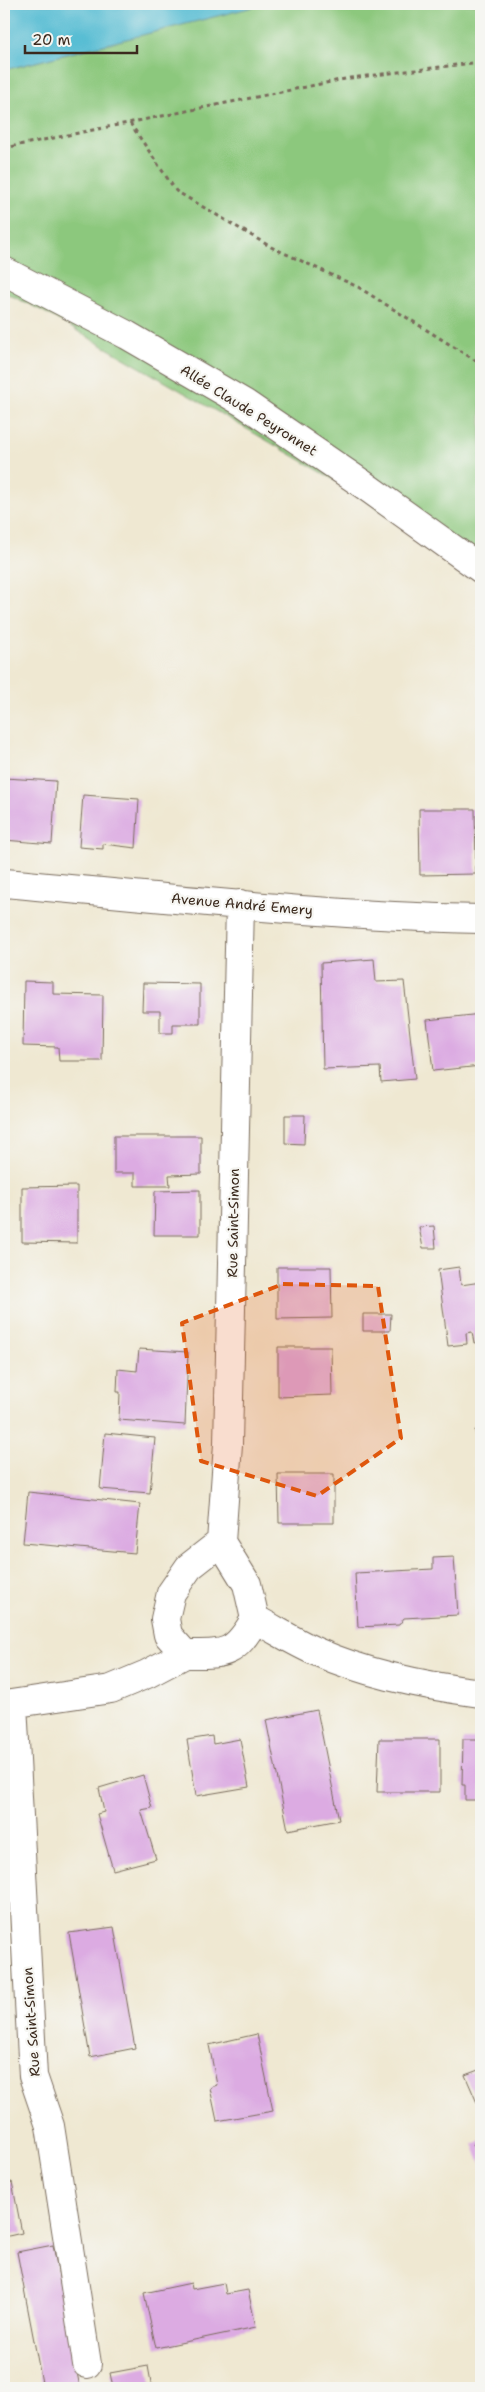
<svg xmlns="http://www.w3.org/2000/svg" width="485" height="2392" viewBox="0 0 485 2392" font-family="'Shantell Sans',sans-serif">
	<rect width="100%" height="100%" fill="#f6f6f2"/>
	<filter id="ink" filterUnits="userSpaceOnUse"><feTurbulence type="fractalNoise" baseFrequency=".02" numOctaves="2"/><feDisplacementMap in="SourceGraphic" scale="10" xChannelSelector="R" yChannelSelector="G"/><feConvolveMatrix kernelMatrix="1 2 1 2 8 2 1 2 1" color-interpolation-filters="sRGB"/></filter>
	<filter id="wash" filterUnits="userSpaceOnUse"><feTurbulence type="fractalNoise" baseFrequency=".0096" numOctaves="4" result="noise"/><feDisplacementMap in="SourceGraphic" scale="20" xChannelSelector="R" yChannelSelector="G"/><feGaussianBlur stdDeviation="1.12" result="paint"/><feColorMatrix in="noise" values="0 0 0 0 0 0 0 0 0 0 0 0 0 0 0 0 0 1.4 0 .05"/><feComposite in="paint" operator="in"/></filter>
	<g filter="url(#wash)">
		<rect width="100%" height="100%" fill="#efe8d2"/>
		<path fill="#8cc87d" stroke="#64794e" d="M263,4h218v572l-151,-99 -289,-167 -37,-18v-222z"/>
		<path fill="#55bcd3" stroke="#487378" d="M4,4h261l-261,66z"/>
		<g id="blocks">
			<path fill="#dcabe2" d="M4,778l52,3 -4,63 -48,-4z
				M83,795l56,4 -3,49 -33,-4v5l-24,-2z
				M419,809h56l1,65 -56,1z
				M374,959l2,23 28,-1 11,98 -34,3 -1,-15 -57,2 -2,-106z
				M24,981l29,1v12l50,1 -1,66h-43l-1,-14 -35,-1z
				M143,983l57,1v40h-27v9h-13v-22h-18z
				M481,1014v52l-48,5 -6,-51z
				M285,1115h20l-1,29 -19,-1z
				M114,1136h87v38l-32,1 1,11h-35v-13h-21z
				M77,1186v57l-55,-1v-55z
				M200,1190v45h-46l1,-44z
				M434,1226l2,22h-13l-4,-21z
				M277,1267h54l1,51 -55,1z
				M459,1267l2,18 20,-3v60l-7,1 -2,-11 -6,1 1,11 -19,2 -10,-76z
				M363,1314h28l-1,17h-27z
				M278,1347h53l1,48 -54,2z
				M139,1349l49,3 -3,73 -66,-5 1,-28h-3l1,-23 19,2z
				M481,1429v20l-4,1 -2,-20z
				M105,1433l50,5 -5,55 -50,-4z
				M278,1474h56v49h-55z
				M28,1492l112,12 -5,49 -112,-10z
				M454,1557l4,58 -54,3 -5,7 -41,2 -3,-54 78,-4v-11z
				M478,1608h3v25h-1z
				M317,1710l22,110 -51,10 -22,-110z
				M212,1736l1,8 27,-5 9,48 -53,9 -9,-56z
				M379,1739h61v53h-63z
				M463,1739h18v61h-16v-15h-3z
				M143,1775l9,33 -11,2 15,49 -43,11 -16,-56 7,-2 -5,-24z
				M114,1927l21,121 -45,9 -21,-124z
				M257,2034l16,77 -56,10 -7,-33 7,-3 -8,-40z
				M481,2069v43l-16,-37z
				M481,2140v24l-8,-20z
				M12,2182l10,51 -18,4v-53z
				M53,2245l27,143h-37l-26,-136z
				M191,2283l1,6 32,-6 2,11 22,-4 8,37 -100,21 -12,-55z
				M148,2366l4,22h-39l-3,-15z"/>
		</g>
	</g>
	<g filter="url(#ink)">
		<use href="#blocks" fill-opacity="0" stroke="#7a6c5d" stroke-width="1"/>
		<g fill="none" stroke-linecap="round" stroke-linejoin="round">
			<g stroke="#7a6c5d" stroke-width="30">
				<path id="minor" d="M4,271l123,64 117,68 120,82 117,84
					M4,883c158,14 318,33 477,36
					M221,1542l7,-98 12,-540
					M221,1542l26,42 8,35c-21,37 -30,35 -70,35l-17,-19 -3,-16 6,-26 18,-26z
					M255,1619c21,11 41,24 62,33 52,23 108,34 164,41
					M13,1704l20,372 17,50 37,238
					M4,1705l107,-16 36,-15 38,-20"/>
			</g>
			<path stroke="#7a6c5d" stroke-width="3" stroke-dasharray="4 4" stroke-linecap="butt" d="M130,123l46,68 95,56 87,40 123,77
				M4,148l346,-70 131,-16"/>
			<use href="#minor" stroke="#fff" stroke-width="28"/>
		</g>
	</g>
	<path fill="#df570d" fill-opacity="0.2" stroke="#df570d" stroke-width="4" stroke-dasharray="10 6" stroke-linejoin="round" d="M283,1284l95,2 23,152 -84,58 -116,-35 -19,-138z"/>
	<g text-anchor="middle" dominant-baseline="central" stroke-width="4.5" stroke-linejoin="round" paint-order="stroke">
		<g font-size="14" fill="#3b2a1e" stroke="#f6f6f2">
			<text transform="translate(249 410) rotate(32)">Allée Claude Peyronnet</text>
			<text transform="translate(242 904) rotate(5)">Avenue André Emery</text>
			<text transform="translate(233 1223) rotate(-89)">Rue Saint-Simon</text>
			<text transform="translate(31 2022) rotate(-94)">Rue Saint-Simon</text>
		</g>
	</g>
	<rect width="485" height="2392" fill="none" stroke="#f6f6f2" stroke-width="20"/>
	<path d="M25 45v8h112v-8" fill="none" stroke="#3b2a1e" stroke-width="2.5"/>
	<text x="32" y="45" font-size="15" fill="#3b2a1e" stroke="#f6f6f2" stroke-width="4" paint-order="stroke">20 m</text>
</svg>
